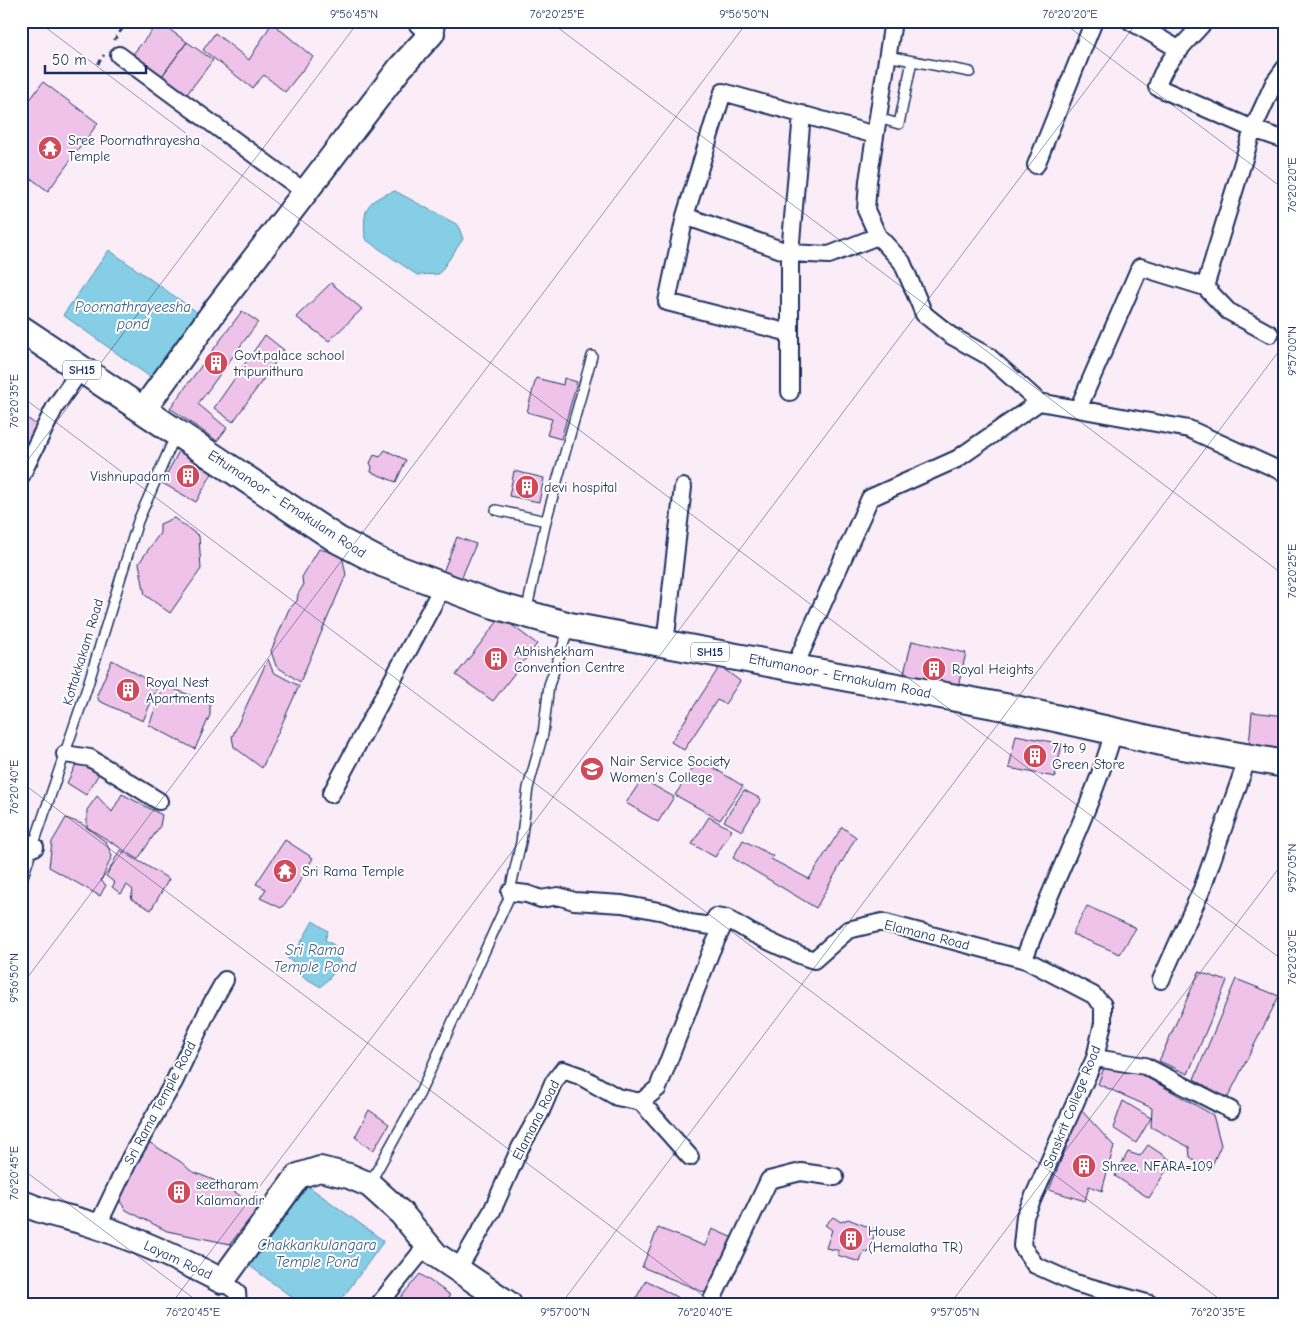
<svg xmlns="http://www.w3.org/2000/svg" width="1306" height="1325" viewBox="0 0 1306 1325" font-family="'Comic Neue',sans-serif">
	<rect width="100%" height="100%" fill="#faedf8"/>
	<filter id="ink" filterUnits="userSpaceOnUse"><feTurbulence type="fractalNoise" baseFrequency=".02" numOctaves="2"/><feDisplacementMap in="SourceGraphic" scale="10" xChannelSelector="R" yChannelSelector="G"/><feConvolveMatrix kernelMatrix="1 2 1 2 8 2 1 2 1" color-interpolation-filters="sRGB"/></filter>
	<g filter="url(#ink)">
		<path fill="#85cee6" stroke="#5b8eb0" d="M395,191l63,34 5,14 -24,35 -22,1 -52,-36c-2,-31 0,-38 30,-48z
			M109,250l95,67 -47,65 -94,-67z
			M313,921l15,10 -3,9 9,5 3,13 5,6 -21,23 -25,-14 -1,-10 -8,-5 7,-12 3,3z
			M308,1186l76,55 -46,63h-37l-51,-38z"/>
		<path fill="#efc3e9" stroke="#1b2f5e" d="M159,22l28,20 -25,34 -29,-22z
			M272,23l41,34 -28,35 -21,-17 -12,13 -49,-38 12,-17 34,27z
			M187,42l26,18 -26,34 -25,-18z
			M43,82l55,41 -50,68 -23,-17 -4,5v-67z
			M331,283l31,26 -33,32 -33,-24z
			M242,311l16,11 -60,82 29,24 -10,13 -47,-33z
			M265,335l19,15 -51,72 -19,-14z
			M536,378l27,7 1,-7 13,4 -16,57 -14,-4 5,-16 -25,-7z
			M21,414l20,14 -20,33z
			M385,450l21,10 -10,22 -25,-10 1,-5 -2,-4 4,-8 6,2z
			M179,451l35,19 -18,32 -34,-19z
			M514,471l30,7 -5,24 -30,-6z
			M174,518l25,18 2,33 -31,44 -25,-18 -6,-32 21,-30v-9z
			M457,537l19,7 -15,35 -18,-7z
			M319,549l23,6 4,20 -46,107 -24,-16 -5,-15 18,-42 8,-8 1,-7 5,-8 -1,-9z
			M501,617l36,27 -44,57 -37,-26z
			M912,641l54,12 -11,46 -54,-14z
			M268,659l5,13 26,14 -37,82 -28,-21 -2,-10z
			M112,660l46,26 -15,35 -44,-20 -2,-6z
			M720,666l20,15 -15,23 -8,-4 -33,50 -13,-8z
			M164,685l46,18v12l-15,34 -46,-24z
			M1252,712l33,4v38l-37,3z
			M1016,735l46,9 -7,33 -46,-9z
			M699,759l44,27 -23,34 -45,-25z
			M78,760l22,12 -14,23 -19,-12z
			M642,779l32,18 -16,25 -32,-19z
			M744,790l17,9 -19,32 -18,-10z
			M122,794l40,21 -2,11 -22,33 -51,-32v-17l10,-14 15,16z
			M709,817l23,13 -17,27 -23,-13z
			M66,818l16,6 24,18 6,14 -11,25 5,4 -6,11 -51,-29 3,-25z
			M842,827l14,10 -40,71 -83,-50 10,-18 30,16 -2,3 38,20z
			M285,840l28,18 -23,40 -9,10 -21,-10 6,-9 -10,-5z
			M120,850l49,29 -18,31 -20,-11 2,-9 -6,-5 -6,9 -9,-7 3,-4 -9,-7z
			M1087,906l49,22 -16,26 -48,-20z
			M1199,972l28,9 -39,93 -29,-13z
			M1236,979l43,17 -52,103 -33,-20z
			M1105,1065l14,6h17l77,44 8,30 -11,25 -20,-13 -1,-10 -38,-20 1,-19 -54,-24z
			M1123,1101l28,17 -15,25 -23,-15z
			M369,1110l20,14 -16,27 -18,-14z
			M1081,1110l33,36 -12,45 -13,-5 -4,15 -36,-11z
			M147,1141l34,21 10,9 32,13 35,24 -28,36 -63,-13 -41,-21 -7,-10z
			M1148,1145l24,16 -23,37 -34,-22 13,-24 12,4z
			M833,1217l8,5 7,-3 28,11 -8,23 -4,-2 -4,11 -23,-7 3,-4 -14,-3 6,-18 -7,-5z
			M658,1228l47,18 7,-17 21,9 -22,57 -69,-28z
			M420,1274l29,20 1,10h-55z
			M646,1280l43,24h-56z"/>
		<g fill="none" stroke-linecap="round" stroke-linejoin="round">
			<g stroke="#1b2f5e" stroke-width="12">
				<path id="lane" d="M887,56l83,16
					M878,118l21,6 13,-63
					M496,510l50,11
					M526,613l20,-92 46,-165
					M21,882l65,-191 52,-170 38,-87
					M370,1183l50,-90 88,-193 13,-58 7,-54 15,-54 6,-49 20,-57"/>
			</g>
			<g stroke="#1b2f5e" stroke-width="20">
				<path id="street" d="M893,21l-25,160 -2,29 12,26 24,26 22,52 26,21 38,21 51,46
					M1130,21l50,29
					M119,55l186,137
					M1285,68l-11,15 -21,46 32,11
					M802,114l-12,139 -105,-37 38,-124 152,43
					M1036,165l58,-144
					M685,216l-18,86 123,31
					M1205,287l23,24 42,23
					M790,392v-139l39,2 49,-19
					M1078,409l62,-142 65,20 48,-158 -96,-42c7,-26 31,-46 48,-66
					M21,476l34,-69 26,-38
					M665,644l18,-157
					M794,668l76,-170 87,-39 82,-57 150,27 96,44
					M1114,731c-22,77 -60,148 -88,223v6l67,35 10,10v18l-8,35 -70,158 -3,30 13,19 40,18 75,21
					M65,754l25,4 69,43
					M331,794l112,-208
					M21,839l14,8
					M510,892l17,2 14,5 17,-3 16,5 48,3 42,8 26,11 21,3 5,-9c14,1 23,9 36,16 20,10 40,20 62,27l34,-30 34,-8 144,38
					M1161,980l41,-91 46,-132
					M1095,1058l50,8 86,44
					M641,1102l49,55
					M97,1227l34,-71 43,-74 34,-72 17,-30
					M458,1269l34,-58 28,-63 21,-37 12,-28 10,-13 17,6 37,21 24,5 17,-14 53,-137 16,-33
					M222,1281l15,11 1,12
					M379,1304l48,-59
					M710,1304l59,-124 32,-8 34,5"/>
			</g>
			<g stroke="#1b2f5e" stroke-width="28">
				<path id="secondary" d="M143,410l73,-101 184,-241 32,-35 -12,-12
					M21,1202c21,11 44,14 66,21 47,15 91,35 135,58l76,-105 22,-7 29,7 21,9 31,28 35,42 73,49"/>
			</g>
			<g stroke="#1b2f5e" stroke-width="30">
				<path id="primary" d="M21,329l317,211 44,23 112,42 76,21 440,82 161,36 114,20"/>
			</g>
			<path stroke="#1b2f5e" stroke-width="2.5" stroke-dasharray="5 4" stroke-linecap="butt" d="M114,40l14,-19
				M98,64l6,-9"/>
			<use href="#lane" stroke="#fff" stroke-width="9"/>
			<use href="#street" stroke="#fff" stroke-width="16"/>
			<use href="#secondary" stroke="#fff" stroke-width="24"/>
			<use href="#primary" stroke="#fff" stroke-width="26"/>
		</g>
	</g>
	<path fill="none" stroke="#1b2f5e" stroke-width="1" stroke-opacity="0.45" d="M37,21l1248,941M549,21l736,555M1061,21l224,169M21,396l1205,908M21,469l338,-448M21,782l693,522M21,986l727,-965M21,1168l180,136M171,1304l967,-1283M561,1304l724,-961M950,1304l335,-444"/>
	<defs>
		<g id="temple-disc" transform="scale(1.25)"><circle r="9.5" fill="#d1495b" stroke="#fff"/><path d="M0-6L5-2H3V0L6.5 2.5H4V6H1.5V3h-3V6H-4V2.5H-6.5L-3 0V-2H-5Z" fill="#fff"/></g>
		<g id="building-disc" transform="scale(1.25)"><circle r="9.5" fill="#d1495b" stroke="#fff"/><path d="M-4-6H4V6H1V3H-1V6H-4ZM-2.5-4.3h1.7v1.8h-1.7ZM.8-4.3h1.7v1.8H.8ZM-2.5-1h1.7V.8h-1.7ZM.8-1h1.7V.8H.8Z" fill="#fff"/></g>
		<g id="university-disc" transform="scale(1.25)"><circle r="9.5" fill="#d1495b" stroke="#fff"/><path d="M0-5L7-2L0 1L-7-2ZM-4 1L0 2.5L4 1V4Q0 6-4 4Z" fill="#fff"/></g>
	</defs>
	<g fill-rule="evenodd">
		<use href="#temple-disc" x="50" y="148"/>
		<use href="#building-disc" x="216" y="363"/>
		<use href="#building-disc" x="188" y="476"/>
		<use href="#building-disc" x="527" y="487"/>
		<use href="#building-disc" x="496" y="659"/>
		<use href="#building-disc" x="934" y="669"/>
		<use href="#building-disc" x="128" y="690"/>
		<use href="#building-disc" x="1035" y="756"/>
		<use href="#university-disc" x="592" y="769"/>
		<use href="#temple-disc" x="285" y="871"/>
		<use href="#building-disc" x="1084" y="1166"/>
		<use href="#building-disc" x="179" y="1192"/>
		<use href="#building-disc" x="851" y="1239"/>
	</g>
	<g text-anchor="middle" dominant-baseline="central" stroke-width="4" stroke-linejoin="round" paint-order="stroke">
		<g fill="#fff" stroke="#5f6d8e" stroke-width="1">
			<rect x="63" y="360.5" width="38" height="19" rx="4"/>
			<rect x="691" y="642.5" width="38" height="19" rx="4"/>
		</g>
		<g font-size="12" font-weight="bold" fill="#1b2f5e">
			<text x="82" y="370">SH15</text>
			<text x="710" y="652">SH15</text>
		</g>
		<g font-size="14" fill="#1b2f5e" stroke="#fff" text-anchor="start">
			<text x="68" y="140">Sree Poornathrayesha<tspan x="68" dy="16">Temple</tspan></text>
			<text x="234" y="355">Govt.palace school<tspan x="234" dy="16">tripunithura</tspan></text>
			<text x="170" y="476" text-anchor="end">Vishnupadam</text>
			<text x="544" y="487">devi hospital</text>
			<text x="514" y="651">Abhishekham<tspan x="514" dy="16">Convention Centre</tspan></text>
			<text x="952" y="669">Royal Heights</text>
			<text x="146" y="682">Royal Nest<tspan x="146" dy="16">Apartments</tspan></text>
			<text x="1052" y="748">7 to 9<tspan x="1052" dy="16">Green Store</tspan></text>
			<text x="610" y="761">Nair Service Society<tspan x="610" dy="16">Women's College</tspan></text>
			<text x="302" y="871">Sri Rama Temple</text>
			<text x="1102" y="1166">Shree, NFARA=109</text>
			<text x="196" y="1184">seetharam<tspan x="196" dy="16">Kalamandir</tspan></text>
			<text x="868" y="1231">House<tspan x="868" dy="16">(Hemalatha TR)</tspan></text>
		</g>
		<g font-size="14" fill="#1b2f5e" stroke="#fff">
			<text transform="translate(287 504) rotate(33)">Ettumanoor - Ernakulam Road</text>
			<text transform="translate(83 652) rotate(-73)">Kottakkakam Road</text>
			<text transform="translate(840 676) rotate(11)">Ettumanoor - Ernakulam Road</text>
			<text transform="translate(927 935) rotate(14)">Elamana Road</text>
			<text transform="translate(160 1103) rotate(-62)">Sri Rama Temple Road</text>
			<text transform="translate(1072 1107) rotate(-68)">Sanskrit College Road</text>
			<text transform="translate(536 1120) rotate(-63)">Elamana Road</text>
			<text transform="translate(178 1260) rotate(25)">Layam Road</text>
		</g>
		<g font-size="15" font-style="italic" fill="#3b5f87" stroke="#fff">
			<text x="133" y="307">Poornathrayeesha<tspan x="133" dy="17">pond</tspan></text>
			<text x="315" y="950">Sri Rama<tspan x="315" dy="17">Temple Pond</tspan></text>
			<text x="317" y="1245">Chakkankulangara<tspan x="317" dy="17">Temple Pond</tspan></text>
		</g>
	</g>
	<rect width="1306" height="1325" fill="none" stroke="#fff" stroke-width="55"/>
	<path d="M45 65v8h101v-8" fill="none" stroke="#1b2f5e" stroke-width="2.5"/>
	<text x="52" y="65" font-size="15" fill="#1b2f5e" stroke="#ffffff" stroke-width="4" paint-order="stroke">50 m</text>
	<rect x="28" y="28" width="1250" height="1270" fill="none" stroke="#1b2f5e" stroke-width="2"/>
	<g font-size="12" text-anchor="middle" fill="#1b2f5e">
		<text x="354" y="18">9°56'45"N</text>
		<text x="557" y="18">76°20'25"E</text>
		<text x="744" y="18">9°56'50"N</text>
		<text x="1070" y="18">76°20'20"E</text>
		<text transform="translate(1292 185) rotate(-90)" y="4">76°20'20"E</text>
		<text transform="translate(1292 351) rotate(-90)" y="4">9°57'00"N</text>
		<text transform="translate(14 401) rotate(-90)" y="4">76°20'35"E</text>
		<text transform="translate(1292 571) rotate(-90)" y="4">76°20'25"E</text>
		<text transform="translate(14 787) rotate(-90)" y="4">76°20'40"E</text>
		<text transform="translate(1292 868) rotate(-90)" y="4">9°57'05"N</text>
		<text transform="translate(1292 957) rotate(-90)" y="4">76°20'30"E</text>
		<text transform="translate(14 978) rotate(-90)" y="4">9°56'50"N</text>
		<text transform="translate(14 1173) rotate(-90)" y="4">76°20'45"E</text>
		<text x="193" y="1316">76°20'45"E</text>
		<text x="565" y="1316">9°57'00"N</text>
		<text x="705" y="1316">76°20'40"E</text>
		<text x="955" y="1316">9°57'05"N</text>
		<text x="1218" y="1316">76°20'35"E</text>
	</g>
</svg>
